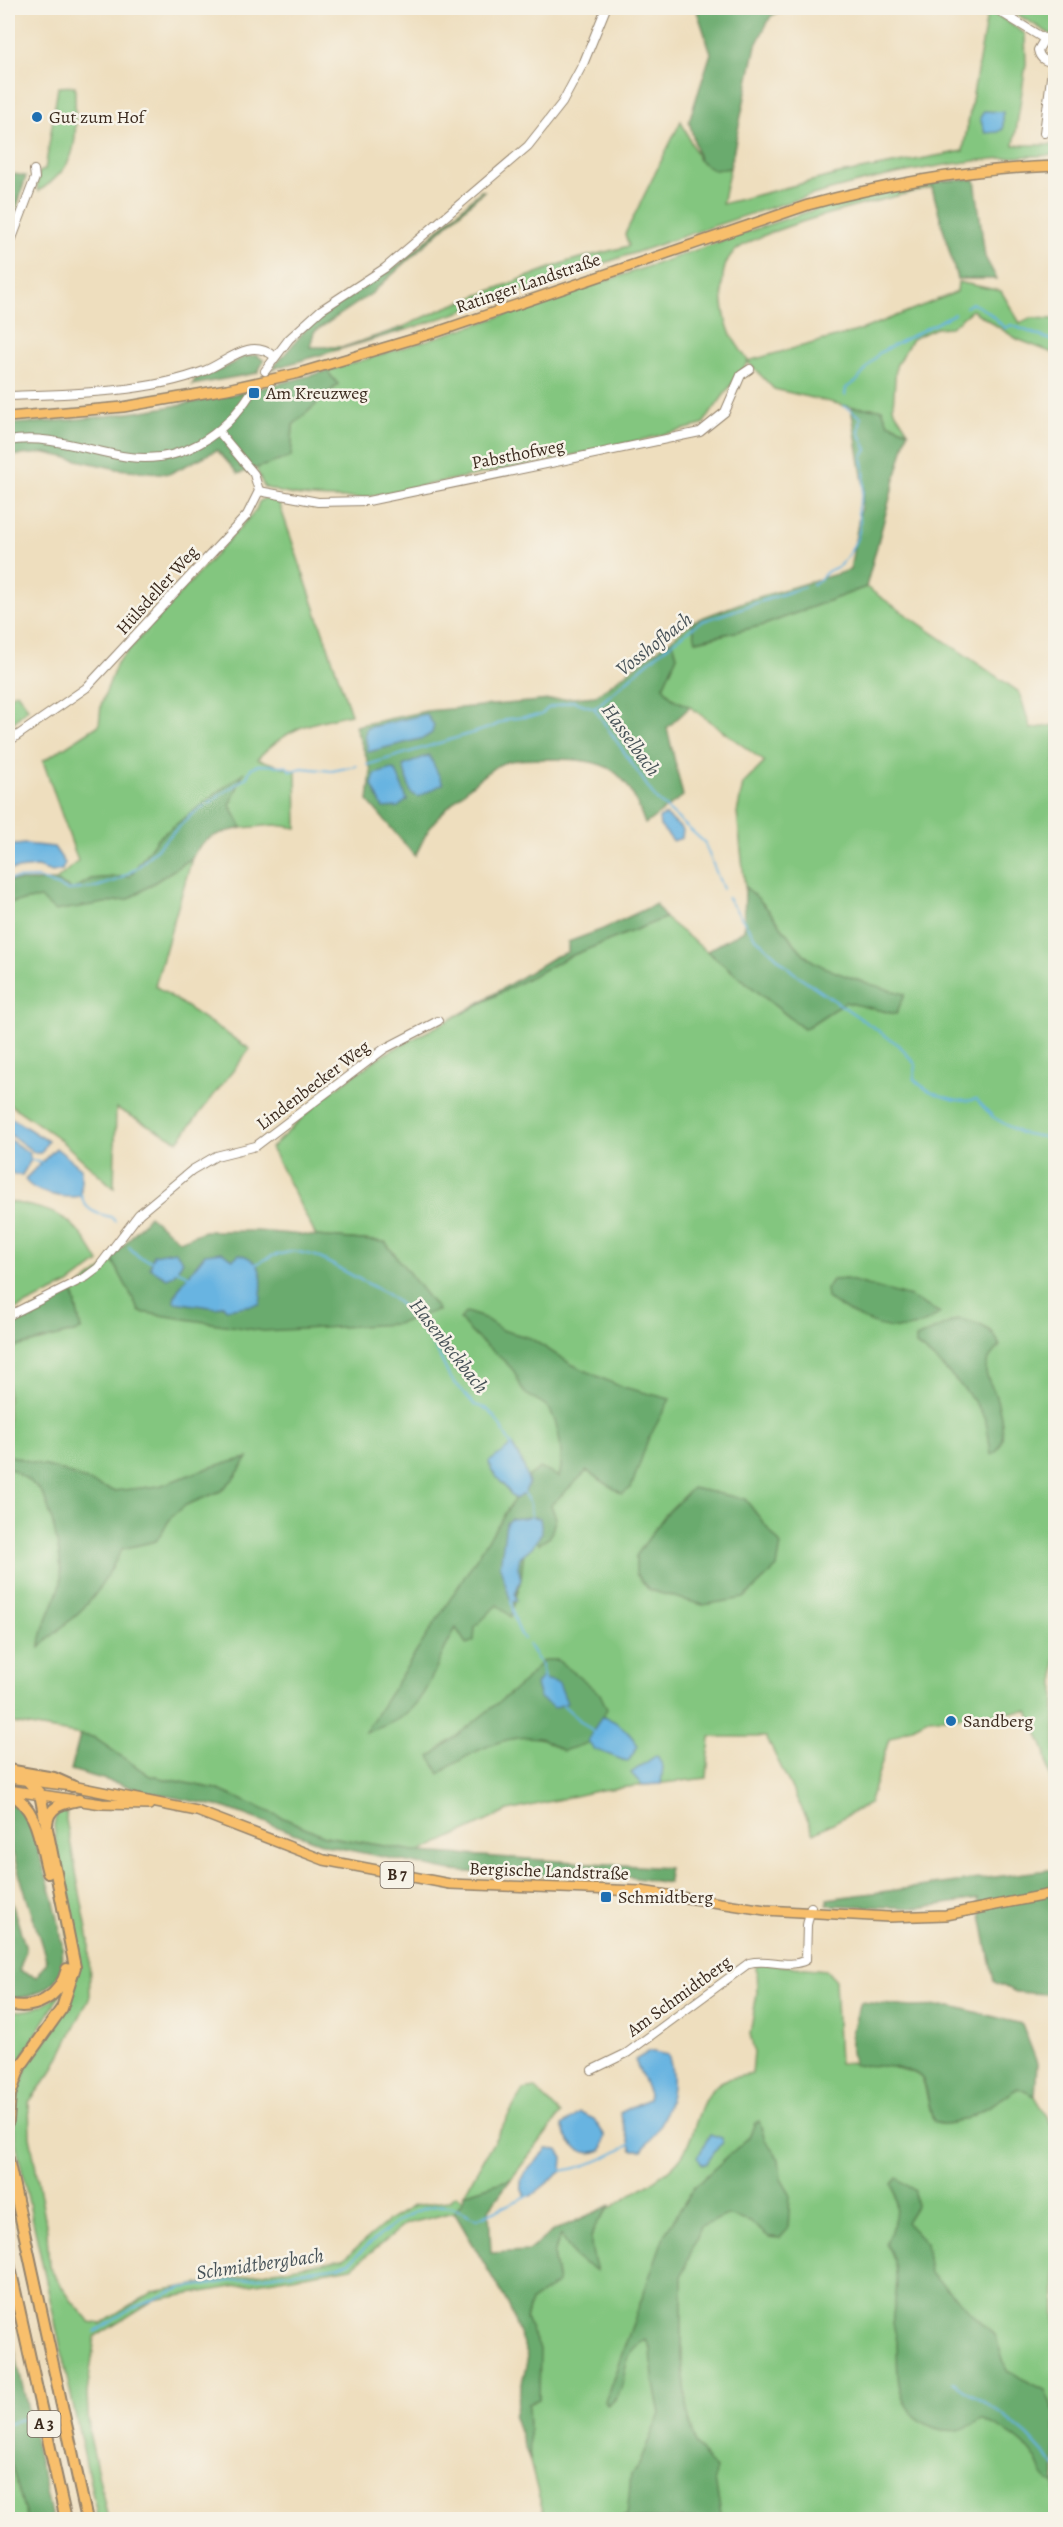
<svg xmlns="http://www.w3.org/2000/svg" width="1063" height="2527" viewBox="0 0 1063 2527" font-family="Alegreya,serif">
	<rect width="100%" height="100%" fill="#f7f3e8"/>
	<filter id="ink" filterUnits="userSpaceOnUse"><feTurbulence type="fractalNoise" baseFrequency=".0167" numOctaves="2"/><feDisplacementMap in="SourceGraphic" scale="12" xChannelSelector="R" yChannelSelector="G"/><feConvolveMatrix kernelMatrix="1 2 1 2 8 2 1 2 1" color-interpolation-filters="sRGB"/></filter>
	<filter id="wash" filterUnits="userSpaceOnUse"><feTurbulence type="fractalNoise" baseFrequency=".008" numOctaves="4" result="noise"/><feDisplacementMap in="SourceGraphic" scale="24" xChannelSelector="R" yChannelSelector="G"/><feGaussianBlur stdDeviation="1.35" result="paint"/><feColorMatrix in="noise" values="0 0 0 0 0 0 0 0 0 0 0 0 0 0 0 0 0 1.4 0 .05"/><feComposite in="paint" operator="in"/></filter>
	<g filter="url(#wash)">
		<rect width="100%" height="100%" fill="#eedebe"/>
		<path fill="#83c67f" stroke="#5f784e" stroke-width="1.5" d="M1026,8h29v29l-40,-24z
			M988,9l37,25 1,30 -12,81h41v10c-147,4 -262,44 -400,91 -83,28 -166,56 -249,84l-3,-3 39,-18 127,-48 60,-15 -4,-12 56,-113 18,39 15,10 16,-2 -8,36 117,-30 124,-23z
			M75,86c-1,49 10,75 -36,105l-2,-3 2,-16 6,-2 13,-83z
			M934,182l-2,5c-40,11 -177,41 -200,67 -15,16 -10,57 -3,76 4,11 13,21 19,31l113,-31 96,-38 1,-10 43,9 19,32 10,-5 25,1v35l-38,-15 -45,-29 -21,17 -15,1 -24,11 -16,27 -3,42 15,23 -20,-8 -6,-14 -31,-2 -77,-18 -26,-27 -46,63 -94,23 -246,50c-33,0 -67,1 -98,-11l-8,-19 35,-11 2,-32 45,-40 -11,-14c116,-34 231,-74 346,-113 86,-30 170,-63 261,-76z
			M265,498l13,2 73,214c-42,9 -63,13 -94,45l39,12 1,57 -22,-3 -33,3 -12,-23 13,-31 -86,65 -27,37 -39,3 -18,11 -18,-9 23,-20 -35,-100 56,-36 2,-20 16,-42 139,-153 3,-8z
			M866,587l153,105 12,37 24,-4v1077l-10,-51 -17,-40 -100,8 -39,20 -20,65 -55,29 -48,-96h-56l-3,41 -106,12 -93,21 -88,41 -95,-16 -109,-47 -66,-13 -57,-39 -85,-15v-373l73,-19 -8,-39 30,-22 9,-10 28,53 298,-1 -53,-69 -69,-6 -45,-88 52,-50 58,-42 187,-99 97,-39 139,111 41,-27 51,12 8,-20c-22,-6 -82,-23 -98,-38 -22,-22 -36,-50 -61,-69l-8,-74 6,-29 22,-22 -75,-55 -17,-8 -10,-12 14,-31 -5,-17 20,-16 5,18 67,-16z
			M17,692l11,16 -20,20v-30z
			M192,858l-37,128 95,63 -72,92 -62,-33 -2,80 -57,-51 -49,-34v-200l32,-5 89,1z
			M11,1202c50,10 62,14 88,60l-30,22 -61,29v-109z
			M67,1806l-1,14 23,120 1,56 -37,74 -24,32 1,34 17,94 2,37 22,33 19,22 11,2 52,-32 190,-33 45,-38 25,-15 35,-5 8,-6 7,6 -9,11 -48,12 -54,43 -198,33 -59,37 -8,56 2,39 19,87h-10l-83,-380 -1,-28 12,-43 31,-42 17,-39 -20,-161 2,-12z
			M763,1964l63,6 9,10 4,83c16,0 78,2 84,18 5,14 5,27 11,41 22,10 64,-22 84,-34l17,8 20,34v389h-333l-5,-26 -104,26h-68l-15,-57 -2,-58 11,-6 -13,-79 5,-19 27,-17 -5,-29 8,-19 14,23 15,-12c3,-48 64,-53 91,-89 17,-23 14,-58 40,-75 8,-5 22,-6 31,-8l2,-23 -4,-17 7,-41 -1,-27z
			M61,1992c-16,32 -39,60 -53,92v-74c23,3 35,-3 53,-18z
			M534,2088l27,26 -50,65 -47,15 59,-104z
			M8,2453l19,66h-19z"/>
		<path fill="#6aab6e" stroke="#526a46" stroke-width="1.5" d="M696,8h91l-16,8 -15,29 -26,123 -16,2 -15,-10 -10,-39 22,-68z
			M8,173l18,3 -18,61z
			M975,179l10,78 12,22h-40l-25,-91 2,-6z
			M481,191h3l-113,103 -57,38 -4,15h34l59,-20 3,3 -134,39 35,-41 27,-21 67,-44z
			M257,355l7,6 -7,12 -65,12 3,-6 30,-11 18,-11z
			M327,371l11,13 -45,41 -2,32 -53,17 -21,-24 -48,24 -52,-5 -71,-16 -38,3v-32c108,-4 215,-24 319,-53z
			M851,407l31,2 6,14 20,8 -42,156 -102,38 -68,16 -4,-18 2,-2 52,-20 104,-31 14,-82z
			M672,639l5,17 -14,31 10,12 17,8 -23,21 16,68 -38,28c-20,-57 -36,-65 -96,-65 -13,1 -33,-1 -46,4 -18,7 -57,45 -70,60 -7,9 -12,22 -18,33l-47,-55 3,-31 -16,-44 71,-15 169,-15z
			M243,773l-13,32 12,23c-22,5 -40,8 -50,30l-63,41 -74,12 -15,-13 -32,5v-22h47l18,9 18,-11 39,-3 27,-37z
			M745,887c25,19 39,47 61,69 16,15 76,32 99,38l-9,20 -51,-12 -41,27 -97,-78 37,-21z
			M656,904l9,14 -97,39 -107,57 93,-57 14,-5v-10l35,-13z
			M149,1216l31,25 24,-10h53l128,11 53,68 -41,14 -134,7 -123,-19 -28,-53z
			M846,1279l64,18 30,16c-38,32 -78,8 -113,-15l-1,-9 6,-9z
			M73,1291l8,39 -73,19v-27z
			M466,1312l18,6 18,12 28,8 41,26 48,22 51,13 -22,41 -17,48 -9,6 -35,-23 -36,34 5,13 -6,19 -11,7 -12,-23 -6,58 -10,38 -14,-12 -22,22 -1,14 -8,3 -10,-16c-29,49 -27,89 -91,104l164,-256 11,-8 19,9c5,-17 1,-52 -10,-68 -5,-7 -16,-10 -23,-15 -6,-5 -8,-18 -13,-24 -17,-20 -39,-30 -53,-51z
			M958,1319c18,3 35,8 42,27 -8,8 -13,12 -14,23 -1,8 5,15 8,22 6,17 17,55 -3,64 -2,-12 -2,-27 -7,-38 -10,-21 -48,-59 -68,-72v-7z
			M8,1455l55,16 50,20 46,-5 55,-20 34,-8 -14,20 -13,13 -35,14 -14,11 -16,25 -34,8c-10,18 -19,37 -33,53 -15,17 -34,29 -49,46 -1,-14 14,-44 20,-61 5,-17 -9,-81 -19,-95 -9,-12 -23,-17 -33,-26z
			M692,1488l53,11 36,46 -4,22 -33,31 -41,7 -54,-15 -13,-16v-18l29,-41z
			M543,1660h14l23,17 20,17 7,15 -19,34 -25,8c-7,-4 -17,-12 -25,-13 -34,-5 -72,17 -99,36l-9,-17 94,-75z
			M80,1735l13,2 57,39 66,13 109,47 95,16 248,16 1,15 -40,-6 -103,-1 -74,-5 -123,-25 -103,-38 -82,-17 -73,-21z
			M8,1800l17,9c12,43 42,114 37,157 -1,11 -13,22 -23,26 -10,5 -21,7 -31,4v-106l18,59 -7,22 18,6 10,-15 -39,-124z
			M1055,1869v116l-9,9 -30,-2 -22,-10 -16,-83 -60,9 -91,-3v-6z
			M861,2002l50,5 41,-1 70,18 15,39 -2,33 -17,-8c-20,12 -62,44 -84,34 -6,-13 -5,-29 -11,-42 -8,-15 -53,-14 -69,-15 -8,-21 0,-42 7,-63z
			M759,2121l7,21 13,17 2,20 9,15 -2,35 -8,9 -11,-1 -19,-15 -23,-7 -26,12 -19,48v84l7,61 7,24 12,18 8,6 -1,13 7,38h-109l14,-3 4,-41 7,-9 22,-52 -7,-35 -2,-30 -5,-9c-32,13 -12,53 -39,65l-2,-3 60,-169 30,-47 54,-49 6,-14z
			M897,2178l18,13 1,15 -10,16 20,21 4,30 65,62 12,36 38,19 10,23v72c-19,-13 -11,-15 -22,-30 -12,-17 -33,-27 -51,-36 -14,10 -30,15 -47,9 -41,-16 -37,-49 -38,-85 0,-9 -6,-19 -4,-28 4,-25 8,-47 -7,-71 9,-19 14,-40 6,-60z
			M511,2179l-22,30 2,44 37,-2 25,-20 58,-26c-23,29 -24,29 -14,66l-22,-13 -14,-23 -8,19 5,29 -27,18 -5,18 14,30 -1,50 -11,5 2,58 -16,-45 14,-60 -20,-53 -54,-92 9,-11 1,-7z
			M8,2320l44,199h-25l-19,-66z"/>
		<path fill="#68b4e1" stroke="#526f80" stroke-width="1.5" d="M984,111l19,1v17l-5,3 -13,1 -5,-15z
			M426,714l8,11 -2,8 -8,5 -56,14 -3,-18 2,-6z
			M429,755l14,29 -25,13 -7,-4 -8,-27z
			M393,769l4,4 10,27 -9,7 -15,1 -11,-23 3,-11z
			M666,815l17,15 -1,8 -9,3 -13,-15 -1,-8z
			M25,844l29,3 11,16 -3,7 -10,2 -15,-5 -29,3v-24z
			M8,1116l40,25 -7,12h-6l-27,-20z
			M8,1139l20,13 3,8 -9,15h-8l-6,-7z
			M56,1148l25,20v28c-16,3 -48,-2 -56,-17z
			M175,1251l8,10 -9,14 -7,3 -17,-10 3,-13z
			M222,1252l11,7 6,-5c27,7 24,28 21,50l-34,5 -3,-4 -6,3 -43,-6c-2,-10 24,-38 31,-48z
			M512,1445l11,19 6,19 -5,11 -9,5 -24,-29 -2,-8z
			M532,1517l8,1 2,14 -10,15 -12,10 -2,10 3,12 -6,15 2,7 -6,1 -11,-35 6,-44 5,-4z
			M541,1678l18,5 8,20 -13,5 -14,-10 -4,-13z
			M601,1717c15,1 30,17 37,29l-10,16 -34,-13 -6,-8z
			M657,1755l6,12 -2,17 -19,1 -11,-12z
			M650,2051l18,4c12,33 -3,69 -26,95h-10l-12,-37 28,-14 1,-5 -14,-34z
			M580,2113l14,6 11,17 -3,14c-19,9 -35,-6 -40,-24z
			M710,2134l12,4v4l-16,22h-4l-4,-7z
			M547,2149l11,1 5,7 -1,14 -31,25 -6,-1c-14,-21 13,-32 22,-46z"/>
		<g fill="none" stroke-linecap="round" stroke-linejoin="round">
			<path stroke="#68b4e1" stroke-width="2" d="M966,307l6,-4 16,9 17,16 6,-3 45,17
				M845,395l1,-7 11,-7 22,-28 75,-39
				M813,584c8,-3 8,-7 14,-12 3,-3 8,-3 12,-6 10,-10 20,-27 21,-41 1,-6 -4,-12 -2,-18 6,-15 8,-33 4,-50l5,-7 -8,-18 2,-15 -17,-11
				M595,708l65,-56 40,-30 104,-35
				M367,765l125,-38 16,-8 33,-4 7,-7 25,-7 21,7 62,91 48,43 19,47
				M8,879l30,-1 29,12 26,-2 25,-8 21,-14 52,-51 56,-38 4,-9 7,-3 28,1 5,5 11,-3 30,3 24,-5
				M727,897l27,39 39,36 106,73 17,20 -2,14c12,14 45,26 62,20l17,18 27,16 36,6
				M29,1159l12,4
				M81,1194c3,16 15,20 30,23l4,4
				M129,1247l10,10 13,4
				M256,1264l16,-8 22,-5 22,5 71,38 23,18 26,37 13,27 26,29 12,4 7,7 18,30
				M174,1269l16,7
				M523,1492l7,12 1,13
				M511,1601c2,12 6,29 13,38
				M528,1644l13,21 3,14
				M563,1705l31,28
				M559,2171c22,-2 54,-15 72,-28
				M95,2332l38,-24 48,-20 158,-22 10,-4c25,-21 65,-64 102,-55 9,3 18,8 26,12l52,-24
				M953,2382l46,30 29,24 28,31
				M8,2424l19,-6"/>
		</g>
	</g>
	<g filter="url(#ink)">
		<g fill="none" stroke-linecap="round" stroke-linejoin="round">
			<g stroke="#94846e" stroke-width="10">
				<path id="minor" d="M994,8l62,38
					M1045,38l-7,12c2,10 8,12 18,12
					M1044,133l9,-71
					M8,249l27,-71 -1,-8
					M265,371l24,-32 32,-29 64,-42 143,-122 34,-43 22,-41 22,-54
					M8,396c59,-2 140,-3 196,-25 24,-9 44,-34 70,-15
					M8,441c42,-7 80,10 121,16 53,7 95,-22 122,-64
					M259,491l59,11 50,-1 332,-69 25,-20 16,-37 9,-6
					M8,742l78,-54 161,-173 12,-24 -5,-17 -35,-42
					M8,1316l78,-39 12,-9 41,-54 53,-44 24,-14 40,-10 128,-97 54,-28
					M592,2070l35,-17 122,-90c20,-5 39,6 57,-3l1,-35 4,-18"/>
			</g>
			<g stroke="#94846e" stroke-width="12">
				<path id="major" d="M8,417l115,-10 104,-18 72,-16 138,-41 371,-127c82,-22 163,-36 248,-39
					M8,1778l64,8 125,25 127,49 126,24 191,7 124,19 124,7 57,-2 110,-22
					M8,1790l94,14 47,1"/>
			</g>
			<g stroke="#94846e" stroke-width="14">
				<path id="highway" d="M8,1770l46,8 18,8
					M8,1791c31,19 31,48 40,82
					M47,1825c1,-19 16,-22 32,-25
					M8,2004c27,7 52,-7 59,-35
					M8,2121l2,-26 10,-28 42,-59 13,-41 -35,-173 -12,-13
					M8,2159l79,361
					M8,2259l58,261"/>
			</g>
			<use href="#minor" stroke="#fff" stroke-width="8"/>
			<use href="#major" stroke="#f8bf6c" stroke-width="9"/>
			<use href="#highway" stroke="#f8bf6c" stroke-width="10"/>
		</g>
	</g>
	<g fill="#1f6fb2" stroke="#f7f3e8" stroke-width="2">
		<circle cx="37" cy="117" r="6"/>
		<rect x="248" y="387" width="12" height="12" rx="3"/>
		<circle cx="951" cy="1721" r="6"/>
		<rect x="600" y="1891" width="12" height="12" rx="3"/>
	</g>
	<g text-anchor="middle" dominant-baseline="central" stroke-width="5" stroke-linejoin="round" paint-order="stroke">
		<g fill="#f7f3e8" stroke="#73665b" stroke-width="1.5">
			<rect x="380.5" y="1862" width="33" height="26" rx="4.5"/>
			<rect x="27.5" y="2411" width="33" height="26" rx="4.5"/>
		</g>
		<g font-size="16" font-weight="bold" fill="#3b2a1e">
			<text x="397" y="1875">B 7</text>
			<text x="44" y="2424">A 3</text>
		</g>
		<g font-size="18" fill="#3b2a1e" stroke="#f7f3e8" text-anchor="start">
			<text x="49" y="117">Gut zum Hof</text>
			<text x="266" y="393">Am Kreuzweg</text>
			<text x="963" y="1721">Sandberg</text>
			<text x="618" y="1897">Schmidtberg</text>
		</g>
		<g font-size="18" fill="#3b2a1e" stroke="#f7f3e8">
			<text transform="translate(528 283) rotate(-19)">Ratinger Landstraße</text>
			<text transform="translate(518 454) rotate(-11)">Pabsthofweg</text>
			<text transform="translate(157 590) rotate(-48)">Hülsdeller Weg</text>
			<text transform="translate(313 1085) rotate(-37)">Lindenbecker Weg</text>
			<text transform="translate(549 1871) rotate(2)">Bergische Landstraße</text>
			<text transform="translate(679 1996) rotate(-36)">Am Schmidtberg</text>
		</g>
		<g font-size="20" font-style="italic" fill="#485358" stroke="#f7f3e8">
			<text transform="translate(654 644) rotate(-38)">Vosshofbach</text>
			<text transform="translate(631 740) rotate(54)">Hasselbach</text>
			<text transform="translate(449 1346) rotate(52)">Hasenbeckbach</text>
			<text transform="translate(260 2264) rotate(-8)">Schmidtbergbach</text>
		</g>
	</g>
	<rect width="1063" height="2527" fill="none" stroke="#f7f3e8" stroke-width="30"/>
</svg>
